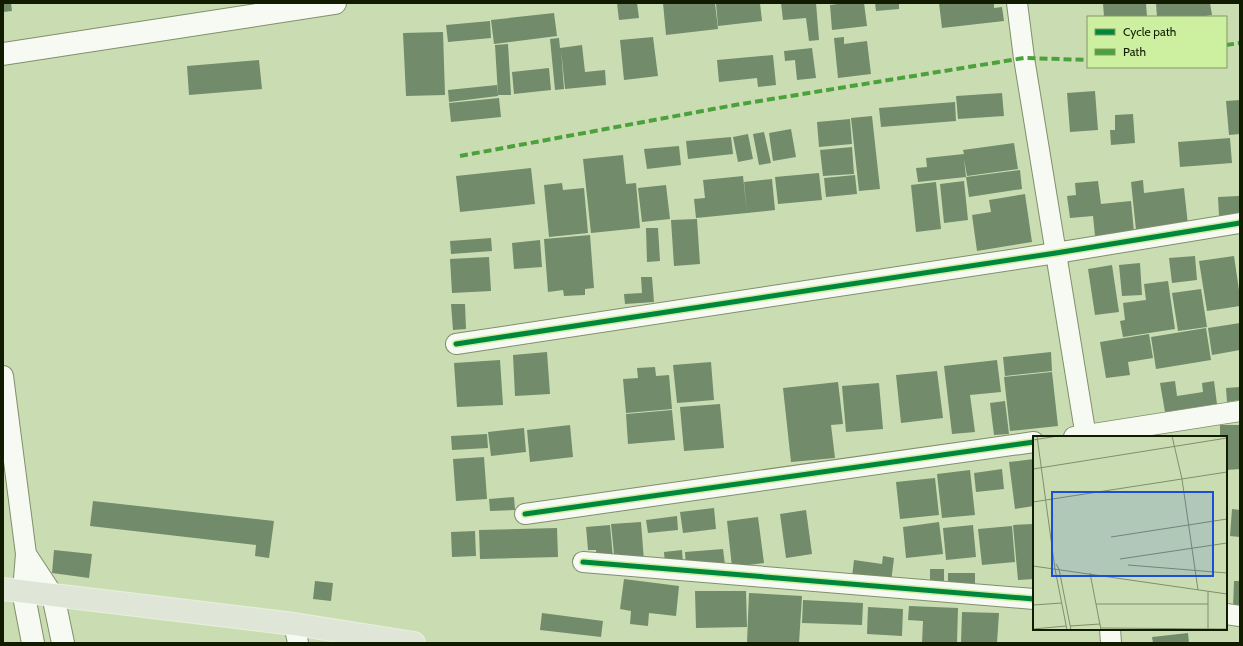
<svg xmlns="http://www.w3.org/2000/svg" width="1243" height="646" viewBox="0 0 1243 646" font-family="Cabin,sans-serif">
	<rect width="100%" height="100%" fill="#caddb2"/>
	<path fill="#718b6b" d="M3,3h8l1,8 -9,1z
		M617,3h20l2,15 -20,2z
		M663,3h52l3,26 -52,6z
		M716,3h44l2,18 -44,5z
		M781,3h35l3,37 -10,1 -3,-23 -23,2z
		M845,3h19l3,23 -35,4 -2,-25z
		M875,3h24v6l-23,2z
		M939,3h55v5l8,-1 2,14 -62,7z
		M1103,3h43l1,14h-43z
		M1156,3h54l2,12 -13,2h-42z
		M554,13l3,23 -63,8 -3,-24z
		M490,21l1,17 -43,4 -2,-17z
		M443,32l2,63 -39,1 -3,-63z
		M653,37l5,39 -34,4 -4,-40z
		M844,37v7l23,-3 4,33 -33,4 -4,-40z
		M559,38l1,10 22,-3 3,27 20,-2 1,15 -41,4 -4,-40 3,40 -9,1 -5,-51z
		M508,44l3,51h-13l-3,-50z
		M812,48l4,30 -19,2 -2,-20 -10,1 -1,-10z
		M773,55l3,30 -18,2 -1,-9 -38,4 -2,-22z
		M259,60l3,29 -73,6 -2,-29z
		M549,68l2,22 -37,4 -2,-22z
		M497,85l1,11 -49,6 -1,-12z
		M1095,91l3,39 -28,2 -3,-39z
		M1002,93l2,23 -46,3 -2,-23z
		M499,98l2,19 -50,5 -2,-19z
		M1240,100v34l-11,1 -3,-34z
		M955,102l1,19 -75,6 -2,-19z
		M1133,114l2,29 -24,2 -1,-15h5v-15z
		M872,116l8,73 -21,2 -8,-73z
		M850,119l2,25 -33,3 -2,-25z
		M791,129l5,28 -23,4 -4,-28z
		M764,132l7,31 -12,2 -6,-31z
		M748,134l5,25 -15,3 -5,-25z
		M731,137l2,17 -45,5 -2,-18z
		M1230,138l2,25 -52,4 -2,-25z
		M1014,143l4,26 -51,7 -3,-17 2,18 -48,5 -2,-14 11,-1 -1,-9 38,-4 -1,-4z
		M679,146l2,19 -34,4 -3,-20z
		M852,147l2,27 -31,2 -3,-26z
		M623,155l3,29 10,-1 4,45 -49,5 -8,-74z
		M531,168l4,36 -75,8 -4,-36z
		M1020,170l2,19 -53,8 -3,-20z
		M819,173l3,27 -44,4 -3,-27z
		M855,175l2,19 -31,3 -2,-19z
		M743,176l4,37 -51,5 -2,-19 11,-1 -2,-18z
		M772,179l3,31 -28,3 -3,-31z
		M1143,180l1,13 40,-5 4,37 -52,5 -5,-48z
		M964,181l4,39 -24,3 -4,-39z
		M1098,181l3,23 30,-3 3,31 -39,4 -2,-20 -23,2 -3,-22 9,-1 -1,-12z
		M936,182l5,47 -25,3 -5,-47z
		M562,183l1,7 21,-2 4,45 -39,4 -5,-52z
		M666,185l4,34 -28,3 -4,-34z
		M1025,194l7,48 -55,9 -5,-36 19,-3 -2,-12z
		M1239,196l1,18 -21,2 -1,-19z
		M697,219l3,45 -26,2 -3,-46z
		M646,228h12l2,33 -13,1z
		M590,235l4,53 -9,1v6l-21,1 -1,-6 -15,2 -4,-53z
		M491,238l1,13 -41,3 -1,-13z
		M540,240l2,27 -28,2 -2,-26z
		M1195,256l2,24 -25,3 -3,-25z
		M1234,256l6,41v9l-33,5 -8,-50z
		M489,257l2,34 -39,2 -2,-34z
		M1140,263l2,32 -20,1 -3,-31z
		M1112,265l7,47 -24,3 -7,-46z
		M641,277h11l2,25 -29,2 -1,-10 18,-1z
		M1168,281l7,48 -52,8 -3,-16 5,-1 -2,-17 23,-3 -2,-16z
		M1201,289l6,38 -29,4 -6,-38z
		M451,304h14l1,25 -13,1z
		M1240,323v27l-28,5 -4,-27z
		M1206,328l5,32 -55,9 -5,-32z
		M1149,334l4,24 -25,4 2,13 -24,3 -6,-36z
		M547,352l3,42 -35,2 -2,-41z
		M1051,352l1,19 -47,5 -2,-19z
		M500,360l3,45 -46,2 -3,-44z
		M997,360l4,32 -31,3 5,37 -23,2 -8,-68z
		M711,362l3,38 -37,3 -4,-38z
		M655,367l1,9 13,-1 3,34 -46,4 -3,-34 15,-1 -1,-10z
		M937,371l6,47 -42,5 -5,-48z
		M1052,372l6,54 -48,5 -6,-54z
		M1175,381l2,15 26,-4 -1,-9 12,-2 3,23 -52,8 -5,-29z
		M838,382l5,42 -12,1 4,33 -44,4 -8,-74z
		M879,383l4,46 -37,3 -4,-46z
		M1240,387v13l-13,2 -1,-14z
		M1005,401l4,33 -15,1 -4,-32z
		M720,404l4,44 -40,3 -4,-44z
		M672,410l3,30 -47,4 -2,-30z
		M570,425l3,32 -43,5 -3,-32z
		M1220,425h20v44l-14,1v-33h-6z
		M524,428l2,24 -35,4 -3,-24z
		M487,434l1,14 -36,2 -1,-14z
		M484,457l3,42 -31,2 -3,-42z
		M1034,459v47l-19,3 -6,-47z
		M1002,469l2,20 -28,3 -2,-19z
		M970,470l5,45 -33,3 -5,-44z
		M935,478l4,37 -39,4 -4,-37z
		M514,497l1,13 -25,1 -1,-12z
		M93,501l181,20 -5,37 -14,-2 1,-11 -166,-19z
		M714,508l2,21 -33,4 -3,-21z
		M1232,509l8,1v27l-10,-1z
		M806,510l6,44 -26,4 -6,-44z
		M677,516l1,14 -30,3 -2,-13z
		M758,517l6,46 -32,4 -5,-46z
		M641,522l3,39 -29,3 -4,-40z
		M939,522l4,32 -37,4 -3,-31z
		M1033,524l1,6v49l-16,1 -5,-55z
		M610,525l3,33 -16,1 -1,-9h-8l-2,-23z
		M973,525l3,32 -30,3 -3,-32z
		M1012,526l3,36 -33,3 -4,-36z
		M557,528l1,29 -78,2 -1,-29z
		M475,531l1,25 -24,1 -1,-25z
		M723,549l2,16 -39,3 -1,-16z
		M54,550l38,4 -3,24 -37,-5z
		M682,550l1,14 -18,1 -1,-13z
		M883,556l11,2 -3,24 -39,-5 2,-17 28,4z
		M930,569h14v14h-14z
		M948,573h27v12h-27z
		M624,579l55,7 -3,30 -27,-3 -1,13 -18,-2 1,-13 -11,-2z
		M315,581l18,2 -2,18 -18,-2z
		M1234,581h6v27h-7z
		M695,591h51l1,36 -51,1z
		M749,593l53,3 -3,47h-52z
		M803,600l60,3 -1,22 -60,-2z
		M909,606l49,2 -1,35h-35l1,-22 -15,-1z
		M868,607l35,2 -1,27 -35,-2z
		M962,612l37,1 -2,30h-36z
		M542,613l61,8 -2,16 -61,-7z
		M1188,633l1,10h-36l-1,-6z"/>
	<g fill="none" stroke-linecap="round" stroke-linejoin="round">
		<g stroke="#818f6c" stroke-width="22">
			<path id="minor" d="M1017,3l7,55 62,379
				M456,344l600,-91 184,-30
				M3,376l23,178 -3,37
				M1074,437l166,-26
				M525,514l509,-72
				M26,554l27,41
				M583,562l451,37
				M1226,614l14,2
				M294,624l4,19
				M1110,629l1,14"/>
		</g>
		<g stroke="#818f6c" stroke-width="24">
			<path id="tertiary" d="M3,54l332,-51
				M23,591l10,52
				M53,595l10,48"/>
		</g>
		<g stroke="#e7f0dc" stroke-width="24">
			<path id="primary" d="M3,589l291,35 120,19"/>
		</g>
		<use href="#minor" stroke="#f7faf3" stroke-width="20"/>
		<use href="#tertiary" stroke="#f7faf3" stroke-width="22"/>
		<use href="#primary" stroke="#e0e6d7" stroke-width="22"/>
		<path stroke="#4da13c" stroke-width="4" stroke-dasharray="8 4" stroke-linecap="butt" d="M1226,45l14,-2
			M460,156l275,-51 289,-47 64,2"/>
		<g stroke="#cdefa0" stroke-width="8">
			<path id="cycleway" d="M456,344l600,-91 184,-30
				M525,514l509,-72
				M583,562l451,37"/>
		</g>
		<use href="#cycleway" stroke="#00873e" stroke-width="5"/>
	</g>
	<g transform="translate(1033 436)">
		<rect width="194" height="194" fill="#caddb2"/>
		<path fill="none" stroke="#808f6b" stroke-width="1" d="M4,0l18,133 12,61M139,0l10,43 16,111M0,4l25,-4M0,33l194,-31M0,66l194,-30M78,101l116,-18M87,123l107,-16M23,128l3,5 12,61M95,129l99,8M0,130l194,28M57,137l11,57M63,168h112M0,169l29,-2M37,190l30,-2M68,192l126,1M0,193l33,-3M175,194v-39"/>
		<path fill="#1d4ed8" fill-opacity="0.15" stroke="#1d4ed8" stroke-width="2" d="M19,56h161v84h-161z"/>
		<rect width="194" height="194" fill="none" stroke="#101b00" stroke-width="2"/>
	</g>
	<rect width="1243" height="646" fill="none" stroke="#101b00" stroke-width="8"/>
	<rect x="1087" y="16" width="140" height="52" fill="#cdefa0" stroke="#819a60"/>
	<rect x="1095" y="29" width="20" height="6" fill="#00873e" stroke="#819a60"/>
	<text x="1123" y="36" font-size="12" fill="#101b00">Cycle path</text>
	<rect x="1095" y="49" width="20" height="6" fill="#4da13c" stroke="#819a60"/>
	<text x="1123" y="56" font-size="12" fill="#101b00">Path</text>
</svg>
